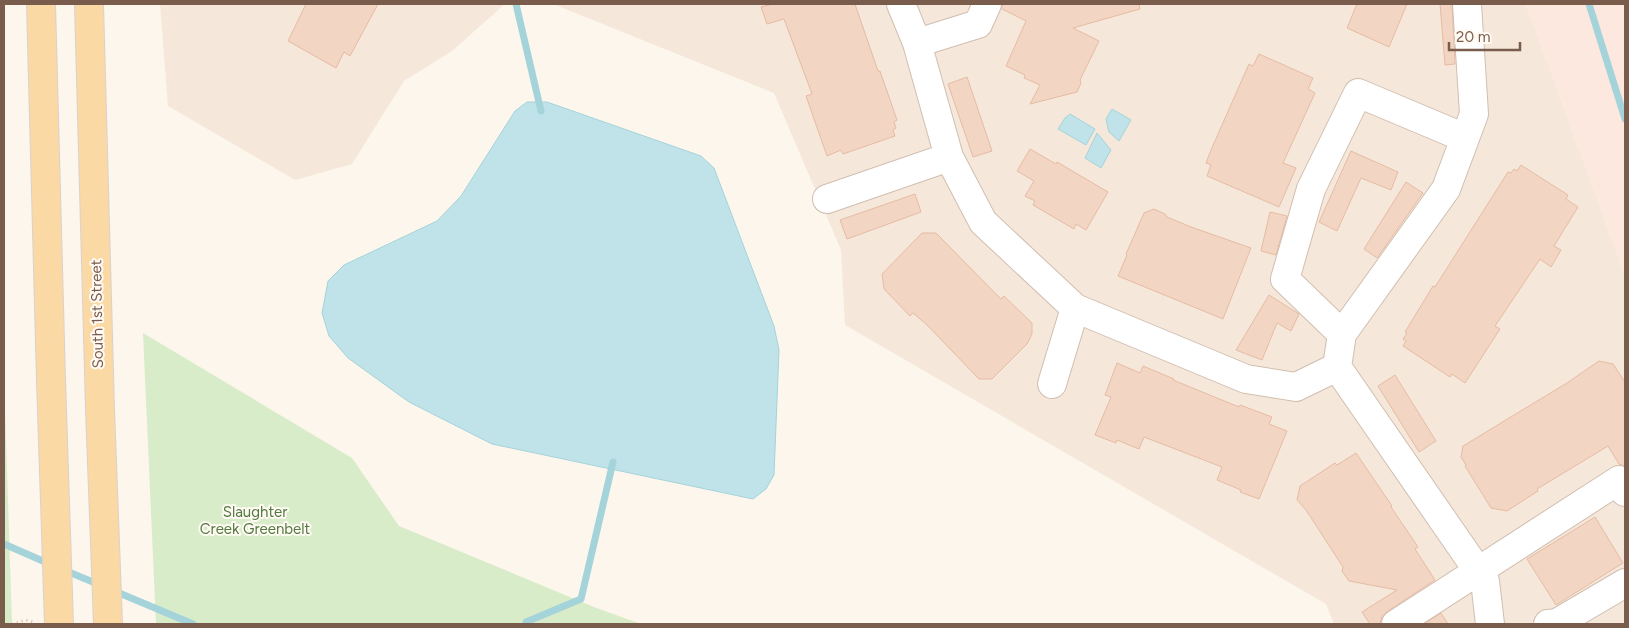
<svg xmlns="http://www.w3.org/2000/svg" width="1629" height="628" viewBox="0 0 1629 628" font-family="Figtree,sans-serif">
	<rect width="100%" height="100%" fill="#fdf6ec"/>
	<path fill="#f5e8da" d="M160,4h345l-53,47 -48,30 -52,83 -57,16 -127,-74z
		M553,4h973l99,271v349h-291l-8,-20 -481,-279 -4,-75 -67,-157z"/>
	<path fill="#fde8e0" d="M1526,4h99v271z"/>
	<path fill="#d8ecc9" d="M143,333l209,125 47,68 195,81 47,17h-485z
		M4,408l1,1 7,215h-8z"/>
	<path fill="#bfe3e8" stroke="#a5d3da" d="M527,102h20l154,54 13,12 60,158 5,24 -5,125 -8,14 -13,10 -261,-55 -83,-42 -61,-44 -19,-22 -7,-23 6,-32 16,-16 93,-44 24,-25 54,-85z
		M1112,109l19,11 -12,21 -10,-9 -3,-13z
		M1070,114l25,15 -9,16 -28,-16 7,-11z
		M1097,133l14,17 -10,18 -16,-10z"/>
	<g fill="none" stroke-linecap="round" stroke-linejoin="round">
		<path stroke="#a5d3da" stroke-width="7" d="M516,4l25,107
			M1589,4l36,115
			M4,544l48,21
			M64,570l36,15
			M112,590l81,34
			M526,624v-2l55,-23 32,-137"/>
	</g>
	<path fill="#f3d5c3" stroke="#e6bba3" d="M306,4h72l-28,52 -6,-4 -8,16 -48,-27z
		M772,4h83l23,67h2l17,49 -3,2 2,6 -3,2 2,6 -52,18 -2,-4 -14,6 -21,-60 6,-2 -28,-75 -17,5 -6,-17z
		M1002,4h137l1,5 -67,19 26,13 -19,39 1,3 -4,9 -47,12 10,-19 -16,-7 1,-3 -19,-9 20,-45 -24,-12z
		M1357,4h50l-18,43 -42,-19z
		M1440,4h12l3,60 -10,1z
		M1259,54l54,24 -5,11 7,4 -32,70 13,5 -17,39 -72,-31 4,-11 -5,-2 5,-13 38,-86 4,2z
		M967,77l25,74 -19,6 -25,-73z
		M1030,149l26,15 1,-2 51,30 -22,38 -10,-6 -2,5 -41,-24 2,-4 -10,-5 9,-15 -17,-10z
		M1351,151l47,21 -7,18 -30,-12 -24,53 -18,-9z
		M1521,165l47,30 -2,4 12,8 -24,39 7,4 -10,17 -11,-8 -45,67 5,3 -35,54 -13,-9 -2,3 -47,-31 3,-5 -3,-2 4,-6 -2,-1 28,-46 2,1 73,-115 3,1 3,-4 3,2z
		M1406,182l17,11 -46,65 -13,-9z
		M915,194l6,18 -74,27 -7,-19z
		M1154,209l11,5 2,3 24,10 60,21 -28,71 -105,-43 9,-21 -1,-1 18,-41z
		M1270,212l17,4 -11,39 -15,-4z
		M922,233h14l65,66 3,-3 28,27v11l-5,10 -35,35h-13l-53,-55 -13,-11 -3,3 -26,-27 -2,-15z
		M1269,295l30,19 -8,17 -14,-8 -15,37 -26,-10z
		M1599,361l14,3 12,18v84l-6,-2 -11,-18 -71,43 1,2 -31,20 -16,-3 -26,-42 1,-1 -5,-8 2,-11 104,-63z
		M1117,363l23,10 3,-7 31,13 -1,1 66,27 1,-2 32,12 -3,7 18,7 -28,68 -19,-7 1,-2 -24,-10 5,-13 -78,-30 -5,12 -22,-9 -1,3 -21,-8 16,-38 -6,-2z
		M1395,375l41,66 -17,11 -41,-66z
		M1356,453l36,53 -1,1 27,40 -3,2 20,31 -47,31 -6,5 -2,8h-10l-8,-12 35,-22 -48,-9 -7,-10 1,-4 -37,-57 -9,-10 3,-14 35,-23 2,2z
		M1595,517l28,46 -67,42 -29,-46z
		M1441,613l7,11h-24z"/>
	<g fill="none" stroke-linecap="round" stroke-linejoin="round">
		<g stroke="#d1beb0" stroke-width="30">
			<path id="minor" d="M901,4l16,39 32,114 34,65 92,86 171,71 50,8 41,-20 148,214 5,43
				M917,43l61,-19 9,-20
				M827,199l122,-42
				M1342,334l-57,-55 26,-90 47,-96 107,45
				M1337,367l5,-33 104,-145 28,-75 -7,-110
				M1052,384l23,-76
				M1396,624l223,-144 6,12
				M1548,624l9,-1 68,-40"/>
		</g>
		<g stroke="#dad1cd" stroke-width="30">
			<path id="major" d="M41,4l10,376 8,244
				M89,4l11,405 8,215"/>
		</g>
		<path stroke="#d9b8a5" stroke-width="3" stroke-dasharray="1 4" stroke-linecap="butt" d="M12,624l14,-4 7,2"/>
		<use href="#minor" stroke="#fff" stroke-width="28"/>
		<use href="#major" stroke="#fbd9a5" stroke-width="28"/>
	</g>
	<g text-anchor="middle" dominant-baseline="central" stroke-width="4" stroke-linejoin="round" paint-order="stroke">
		<g font-size="15" fill="#7a5c4d" stroke="#fffaf3">
			<text transform="translate(97 314) rotate(-91)">South 1st Street</text>
		</g>
		<g font-size="15" fill="#537a41" stroke="#fffaf3">
			<text x="255" y="512">Slaughter<tspan x="255" dy="17">Creek Greenbelt</tspan></text>
		</g>
	</g>
	<rect width="1629" height="628" fill="none" stroke="#7a5c4d" stroke-width="10"/>
	<path d="M1449 42v8h71v-8" fill="none" stroke="#7a5c4d" stroke-width="2.5"/>
	<text x="1456" y="42" font-size="15" fill="#7a5c4d" stroke="#fffaf3" stroke-width="4" paint-order="stroke">20 m</text>
</svg>
